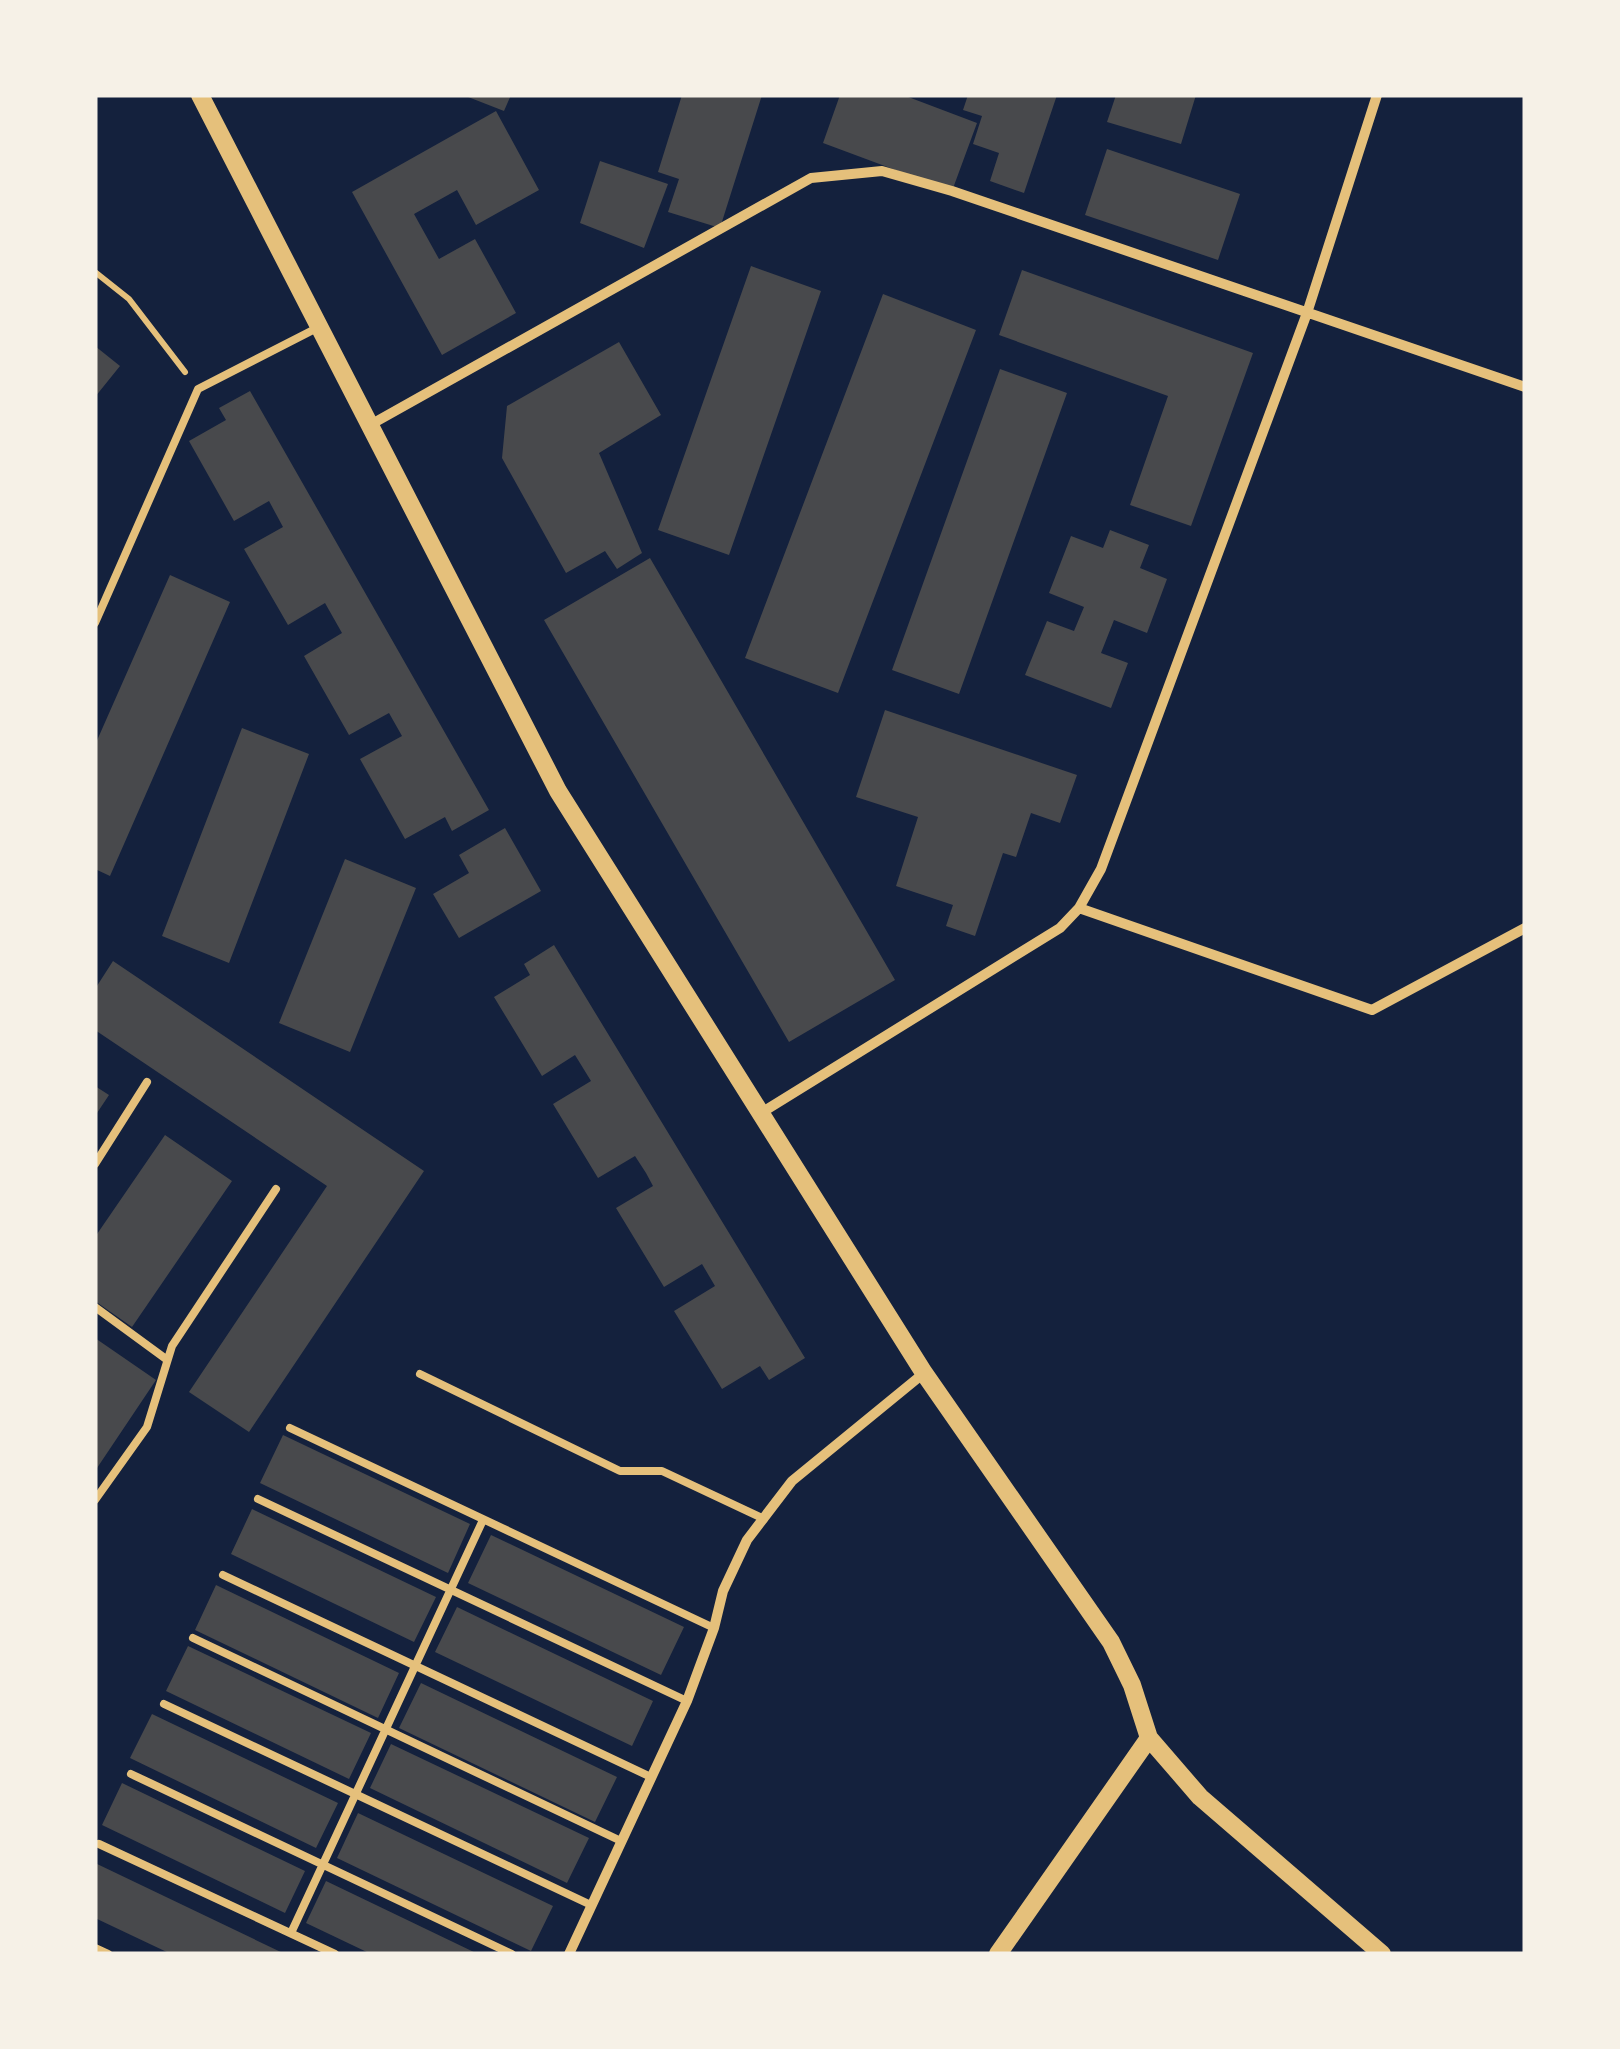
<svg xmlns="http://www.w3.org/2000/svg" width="1620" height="2049" viewBox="0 0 1620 2049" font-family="'IBM Plex Sans',sans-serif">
	<rect width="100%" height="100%" fill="#14213d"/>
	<path fill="#48494c" d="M463,95h48l-7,16z
		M682,95h80l-42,133 -52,-16 11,-33 -21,-7z
		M840,95h63l74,28 -25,68 -129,-48z
		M968,95h89l-33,98 -34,-12 9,-28 -26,-9 9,-28 -19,-6z
		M1116,95h80l-15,49 -74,-22z
		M496,111l43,79 -63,35 -19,-35 -43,24 25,45 36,-20 41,74 -74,42 -90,-163z
		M1107,149l133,45 -22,66 -133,-45z
		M600,161l68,23 -24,64 -64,-25z
		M751,266l70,25 -92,264 -71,-25z
		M1022,270l231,83 -62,173 -61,-21 38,-109 -169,-61z
		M883,294l93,36 -138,363 -93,-35z
		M619,342l42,73 -62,38 43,100 -25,16 -12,-18 -39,22 -64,-115 5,-52z
		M95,346l25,20 -25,31z
		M1000,369l67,24 -108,301 -67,-24z
		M250,391l239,419 -37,21 -7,-14 -40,22 -45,-80 42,-23 -13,-23 -40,22 -45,-79 38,-23 -17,-30 -37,22 -44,-76 39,-22 -14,-26 -35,20 -45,-80 37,-21 -7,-12z
		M1110,530l39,15 -9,23 27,11 -20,54 -33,-13 -13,33 27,10 -17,45 -86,-33 22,-54 27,10 10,-24 -35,-14 22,-57 32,12z
		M650,558l245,422 -106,62 -245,-422z
		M170,575l60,27 -120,274 -15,-7v-124z
		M885,710l192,65 -17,48 -29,-10 -15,44 -13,-4 -28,83 -29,-10 7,-21 -57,-19 22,-69 -62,-20z
		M242,728l67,26 -80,209 -67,-27z
		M505,828l36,63 -82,47 -26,-44 36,-21 -10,-18z
		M345,859l71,29 -66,164 -71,-29z
		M554,945l251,413 -36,22 -9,-14 -38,23 -48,-78 41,-25 -13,-22 -38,23 -48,-79 37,-22 -7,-13 -11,-17 -37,22 -45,-74 38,-23 -16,-26 -33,21 -48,-79 36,-22 -6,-11z
		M113,961l311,210 -175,261 -60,-40 138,-206 -232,-156v-41z
		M95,1086l14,9 -14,21z
		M165,1135l67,46 -100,146 -37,-26v-64z
		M95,1338l61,42 -61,91z
		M283,1435l187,89 -22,49 -188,-90z
		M252,1509l184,88 -22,45 -183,-88z
		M491,1535l193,92 -23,48 -193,-92z
		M216,1585l183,88 -21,45 -183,-88z
		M457,1607l196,94 -21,45 -197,-94z
		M188,1646l183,87 -22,46 -183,-88z
		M421,1683l196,94 -22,45 -196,-94z
		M152,1714l186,89 -22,45 -186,-90z
		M391,1744l198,94 -22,45 -197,-95z
		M122,1783l183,88 -20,42 -183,-88z
		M358,1813l195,93 -22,45 -194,-93z
		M95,1863l190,91h-114l-76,-36z
		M326,1881l152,73h-107l-65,-31z"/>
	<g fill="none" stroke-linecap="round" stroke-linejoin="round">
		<path stroke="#e5c07b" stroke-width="6" d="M95,272l34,27 56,73"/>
		<path stroke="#e5c07b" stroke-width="8" d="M95,623l103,-234 121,-62
			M95,1164l52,-82
			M95,1307l71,52
			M420,1374l200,97h42l102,48
			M290,1428l424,200
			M258,1499l429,202
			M95,1500l52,-73 25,-81 104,-157
			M223,1575l428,202
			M193,1638l428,203
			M164,1704l427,201
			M131,1774l381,180
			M99,1844l236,110
			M291,1933l192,-413
			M95,1948l13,6"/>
		<path stroke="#e5c07b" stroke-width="10" d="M370,425l441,-247 71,-7 70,20 573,196
			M1079,908l293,102 153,-82
			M761,1113l299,-185 19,-20 22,-39 206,-556 70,-218
			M569,1954l118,-253 27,-73 9,-37 24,-51 45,-59 132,-108"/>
		<path stroke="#e5c07b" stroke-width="18" d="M200,95l358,696 366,582 187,269 21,43 17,53 51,59 182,157
			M998,1954l151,-216"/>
	</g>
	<rect width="1620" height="2049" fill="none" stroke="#f6f1e7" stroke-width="195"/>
</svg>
